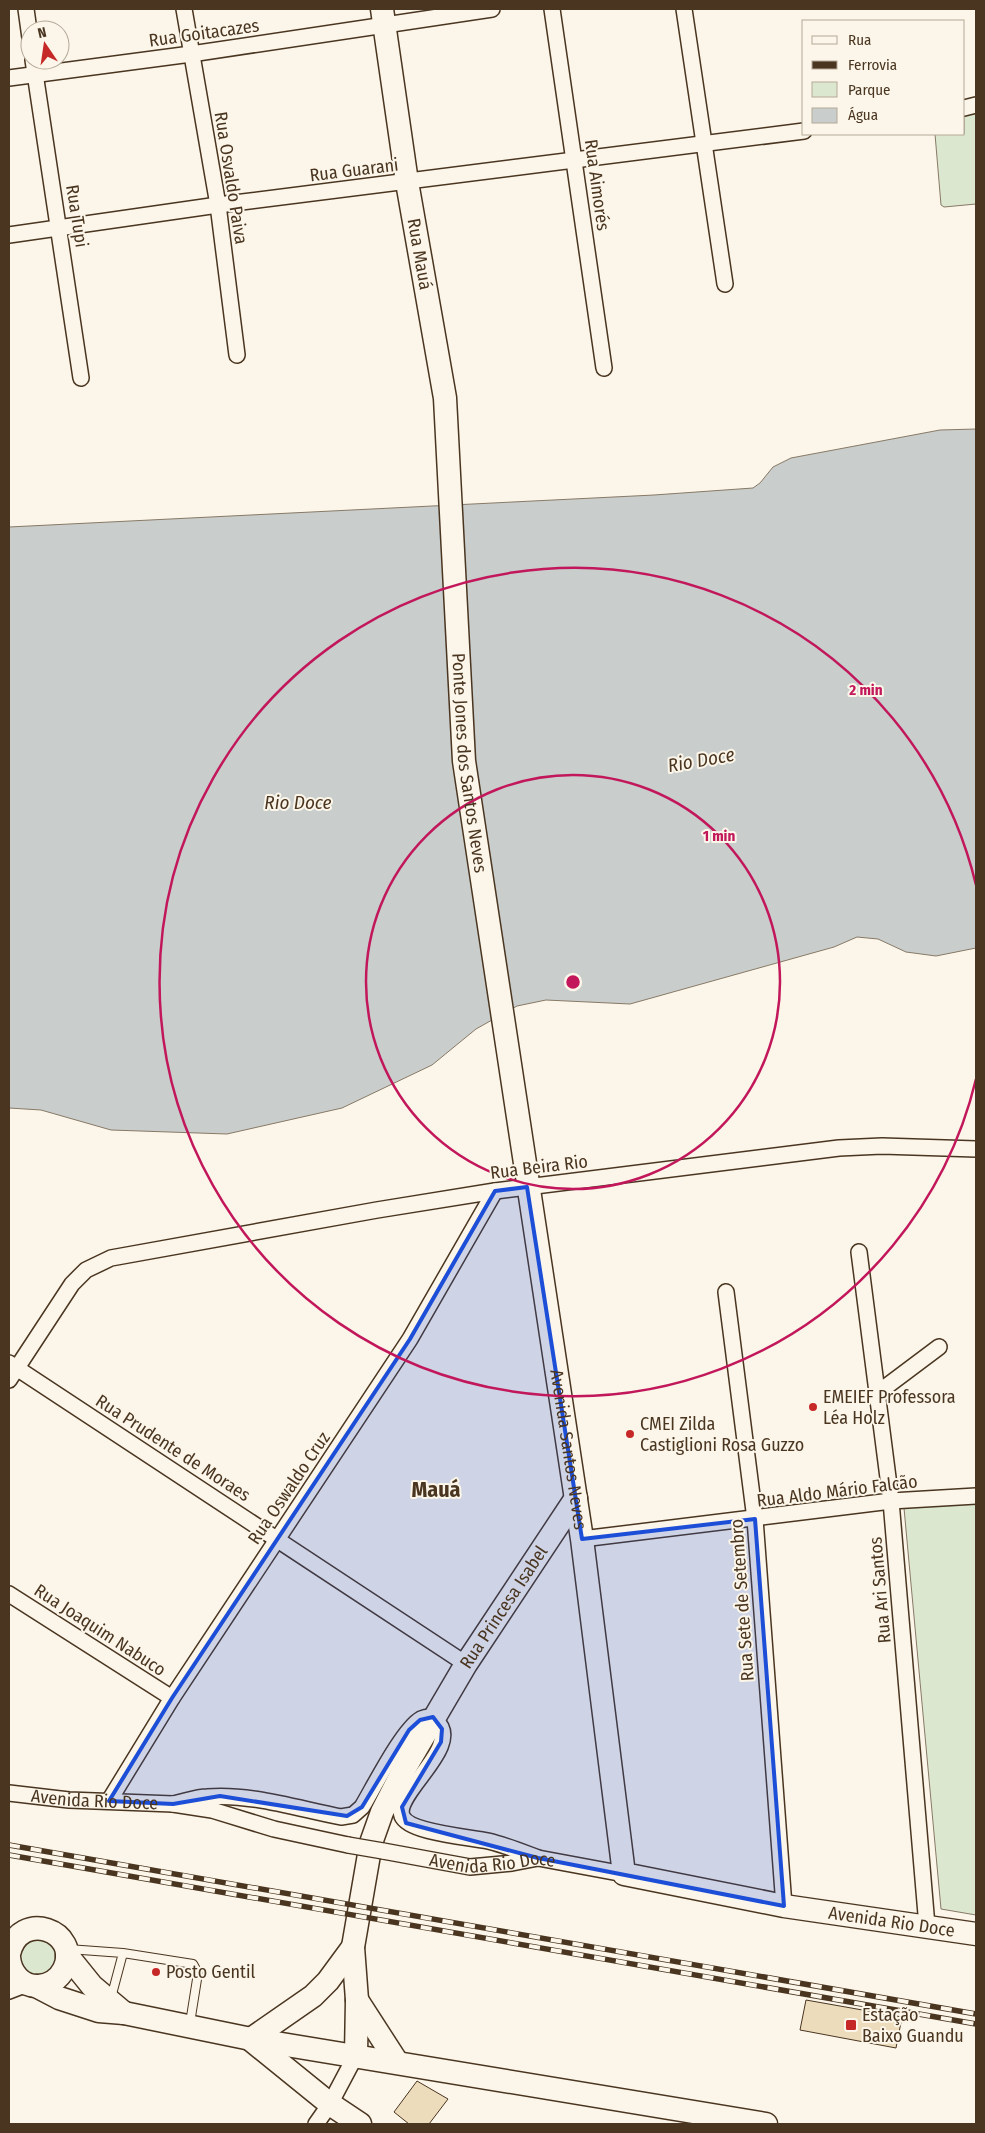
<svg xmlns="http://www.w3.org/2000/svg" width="985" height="2133" viewBox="0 0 985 2133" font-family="'Fira Sans Condensed',sans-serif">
	<rect width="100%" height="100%" fill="#fbf6e9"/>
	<path fill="#dce7d0" stroke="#887966" d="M976,98v106l-32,3 -3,-2 -6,-71h29v-33z
		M976,1499v416l-35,-6 -37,-401z
		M43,1935l18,21 -17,23 -21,-5 -6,-27z"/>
	<path fill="#c9cecd" stroke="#887966" d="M976,429v519l-40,8 -30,-4 -28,-13 -21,-2 -23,10 -204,57 -84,-4 -29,6 -41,23 -44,36 -90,43 -115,26 -116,-4 -70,-20 -32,-2v-581l645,-32 99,-7 7,-5 13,-16 18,-9 149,-28z"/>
	<path fill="#ecdcbc" stroke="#4a3520" d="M806,2000l96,17 -6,31 -96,-18z
		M417,2081l31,18 -19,25h-20l-15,-12z"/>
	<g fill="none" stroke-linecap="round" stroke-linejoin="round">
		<g stroke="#4a3520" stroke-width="10">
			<path id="lane" d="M68,1949l55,4
				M111,1998l12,-45 70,11 5,9 -8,50"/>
		</g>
		<g stroke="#4a3520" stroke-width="18">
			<g id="street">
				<path d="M26,9l4,29"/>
				<path d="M184,9l34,196 19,150"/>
				<path d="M552,9l52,359"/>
				<path d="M684,9l41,275"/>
				<path d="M33,60l48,318"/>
				<path d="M9,78l182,-24 301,-45"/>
				<path d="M964,108l12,-3"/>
				<path d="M9,235l209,-30 586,-74"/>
				<path d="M859,1252l32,249 36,425"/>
				<path d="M726,1292l29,227 29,387"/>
				<path d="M9,1363l457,301"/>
				<path d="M9,1380l63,-96 14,-14 25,-12 266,-48 118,-19 344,-43 43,-2 94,3"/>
				<path d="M879,1392l60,-45"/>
				<path d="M582,1539l309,-38 85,-5"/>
				<path d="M9,1594l163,104"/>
				<path id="s1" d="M9,1793l60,7 104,4 39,6 62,19 74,16"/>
				<path d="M109,1801l63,-103 238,-359 85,-148"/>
				<path d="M173,1804c11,-2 23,-7 34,-7 43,-4 92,12 134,20l12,-2 9,-8c12,-20 41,-78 59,-88 5,-2 10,-3 14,1 31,25 -42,73 -33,96 7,17 68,21 86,25 17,4 34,11 50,17"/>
				<path id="s2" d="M383,1851l87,16 42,-4 26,-5 86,16"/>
				<path d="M9,1991l18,-7"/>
				<path d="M316,2124l14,-20 26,-49"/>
			</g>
		</g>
		<g stroke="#4a3520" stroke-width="25">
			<g id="secondary">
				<path id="s3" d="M382,9l25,173 38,216 19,363 118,778 42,335 160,32 192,28"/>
				<path d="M9,1954c10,-46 73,-23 55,15 -5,10 -15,16 -25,17 -17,1 -29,-13 -30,-29"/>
				<path d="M67,1955l25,31 32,27"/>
				<path d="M36,1986l23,12 40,13 25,2 127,26 515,85"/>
				<path d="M357,2000l40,62"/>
				<path d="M251,2039l62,-43 15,-15 25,-34"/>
				<path d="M251,2040l79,64 30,20"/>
				<path id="s4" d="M356,2055l1,-55 -4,-53 18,-104 11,-31 20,-39 64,-109 110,-166"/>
			</g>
		</g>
		<use href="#lane" stroke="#fbf6e9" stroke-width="8"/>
		<use href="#street" stroke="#fbf6e9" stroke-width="15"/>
		<use href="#secondary" stroke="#fbf6e9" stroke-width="22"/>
		<g stroke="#4a3520" stroke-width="5.5">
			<path id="rail" d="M9,1845l967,169
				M9,1855l967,169"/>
		</g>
		<use href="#rail" stroke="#fbf6e9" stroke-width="4" stroke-dasharray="11" stroke-linecap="butt"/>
		<g stroke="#4a3520" stroke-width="18" stroke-linecap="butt">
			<path id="street-bridge" d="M348,1845l35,6"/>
		</g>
		<use href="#street-bridge" stroke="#fbf6e9" stroke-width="15"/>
	</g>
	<path fill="#1d4ed8" fill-opacity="0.2" stroke="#1d4ed8" stroke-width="4" stroke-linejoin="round" d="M527,1187l55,352 173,-20 29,387 -246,-48 -132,-35 -4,-16 39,-65 1,-13 -9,-12 -13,3 -11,10 -47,77 -15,9 -127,-20 -47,8 -64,-3 63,-103 238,-359 85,-148z"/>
	<g fill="none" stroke="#c2185b" stroke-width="2.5">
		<circle cx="573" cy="982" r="207"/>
		<path d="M976 1079A414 414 0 1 1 976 885"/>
	</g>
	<g fill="#c62828" stroke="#fbf6e9" stroke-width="2">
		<circle cx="813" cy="1407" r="5"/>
		<circle cx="630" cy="1434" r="5"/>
		<circle cx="156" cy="1972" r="5"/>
		<rect x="845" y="2019" width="12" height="12" rx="2.5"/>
	</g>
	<g text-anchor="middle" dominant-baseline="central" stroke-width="4" stroke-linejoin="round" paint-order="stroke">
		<g font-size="18" fill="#4a3520" stroke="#fbf6e9">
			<text transform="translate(204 33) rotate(-8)">Rua Goitacazes</text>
			<text transform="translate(354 170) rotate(-7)">Rua Guarani</text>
			<text transform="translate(231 178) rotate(81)">Rua Osvaldo Paiva</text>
			<text transform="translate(597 185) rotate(82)">Rua Aimorés</text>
			<text transform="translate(77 216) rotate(81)">Rua Tupi</text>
			<text stroke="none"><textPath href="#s3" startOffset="248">Rua Mauá</textPath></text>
			<text stroke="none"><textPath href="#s3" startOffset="760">Ponte Jones dos Santos Neves</textPath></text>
			<text transform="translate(539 1167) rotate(-7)">Rua Beira Rio</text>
			<text transform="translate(173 1448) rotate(33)">Rua Prudente de Moraes</text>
			<text stroke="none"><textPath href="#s3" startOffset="1454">Avenida Santos Neves</textPath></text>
			<text transform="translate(289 1488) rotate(-56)">Rua Oswaldo Cruz</text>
			<text transform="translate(837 1491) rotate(-7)">Rua Aldo Mário Falcão</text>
			<text transform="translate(880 1590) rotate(-95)">Rua Ari Santos</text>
			<text transform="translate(742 1600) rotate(-94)">Rua Sete de Setembro</text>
			<text stroke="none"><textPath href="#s4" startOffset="485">Rua Princesa Isabel</textPath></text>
			<text transform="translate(100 1630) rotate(33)">Rua Joaquim Nabuco</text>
			<text stroke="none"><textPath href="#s1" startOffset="86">Avenida Rio Doce</textPath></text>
			<text stroke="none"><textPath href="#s2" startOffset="111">Avenida Rio Doce</textPath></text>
			<text stroke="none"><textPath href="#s3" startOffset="2154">Avenida Rio Doce</textPath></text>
		</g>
		<g font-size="18" fill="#4a3520" stroke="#fbf6e9" text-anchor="start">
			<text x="823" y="1397">EMEIEF Professora<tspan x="823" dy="21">Léa Holz</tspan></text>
			<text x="640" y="1424">CMEI Zilda<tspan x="640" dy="21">Castiglioni Rosa Guzzo</tspan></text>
			<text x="166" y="1972">Posto Gentil</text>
			<text x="862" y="2015">Estação<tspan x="862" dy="21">Baixo Guandu</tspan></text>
		</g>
		<g font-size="19" font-style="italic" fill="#4a3520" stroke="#fbf6e9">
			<text transform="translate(701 760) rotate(-10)">Rio Doce</text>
			<text x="298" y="802">Rio Doce</text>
		</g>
		<g font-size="22" font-weight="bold" fill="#4a3520" stroke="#fbf6e9">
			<text x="436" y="1489">Mauá</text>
		</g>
	</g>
	<circle cx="573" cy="982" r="8" fill="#c2185b" stroke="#fbf6e9" stroke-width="2.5"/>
	<g font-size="15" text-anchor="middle" font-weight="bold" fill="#c2185b" stroke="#fbf6e9" stroke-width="4" stroke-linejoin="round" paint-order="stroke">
		<text x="866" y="695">2 min</text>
		<text x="719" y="841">1 min</text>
	</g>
	<rect width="985" height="2133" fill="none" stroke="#4a3520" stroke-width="20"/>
	<rect x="802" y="20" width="162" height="115" fill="#fbf6e9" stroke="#b4a999"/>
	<rect x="812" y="36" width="25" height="8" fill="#fbf6e9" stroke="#b4a999"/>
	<text x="848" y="45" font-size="15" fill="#4a3520">Rua</text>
	<rect x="812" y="61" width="25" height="8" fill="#4a3520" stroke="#b4a999"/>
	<text x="848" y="70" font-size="15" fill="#4a3520">Ferrovia</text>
	<rect x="812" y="82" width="25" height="15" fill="#dce7d0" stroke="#b4a999"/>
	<text x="848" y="95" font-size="15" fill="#4a3520">Parque</text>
	<rect x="812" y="108" width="25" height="15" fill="#c9cecd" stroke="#b4a999"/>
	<text x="848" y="120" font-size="15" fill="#4a3520">Água</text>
	<g transform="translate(45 45) rotate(347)"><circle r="24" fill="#fbf6e9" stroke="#b4a999"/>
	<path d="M0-4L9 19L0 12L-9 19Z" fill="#c62828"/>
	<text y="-8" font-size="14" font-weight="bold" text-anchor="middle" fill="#4a3520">N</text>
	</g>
</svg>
